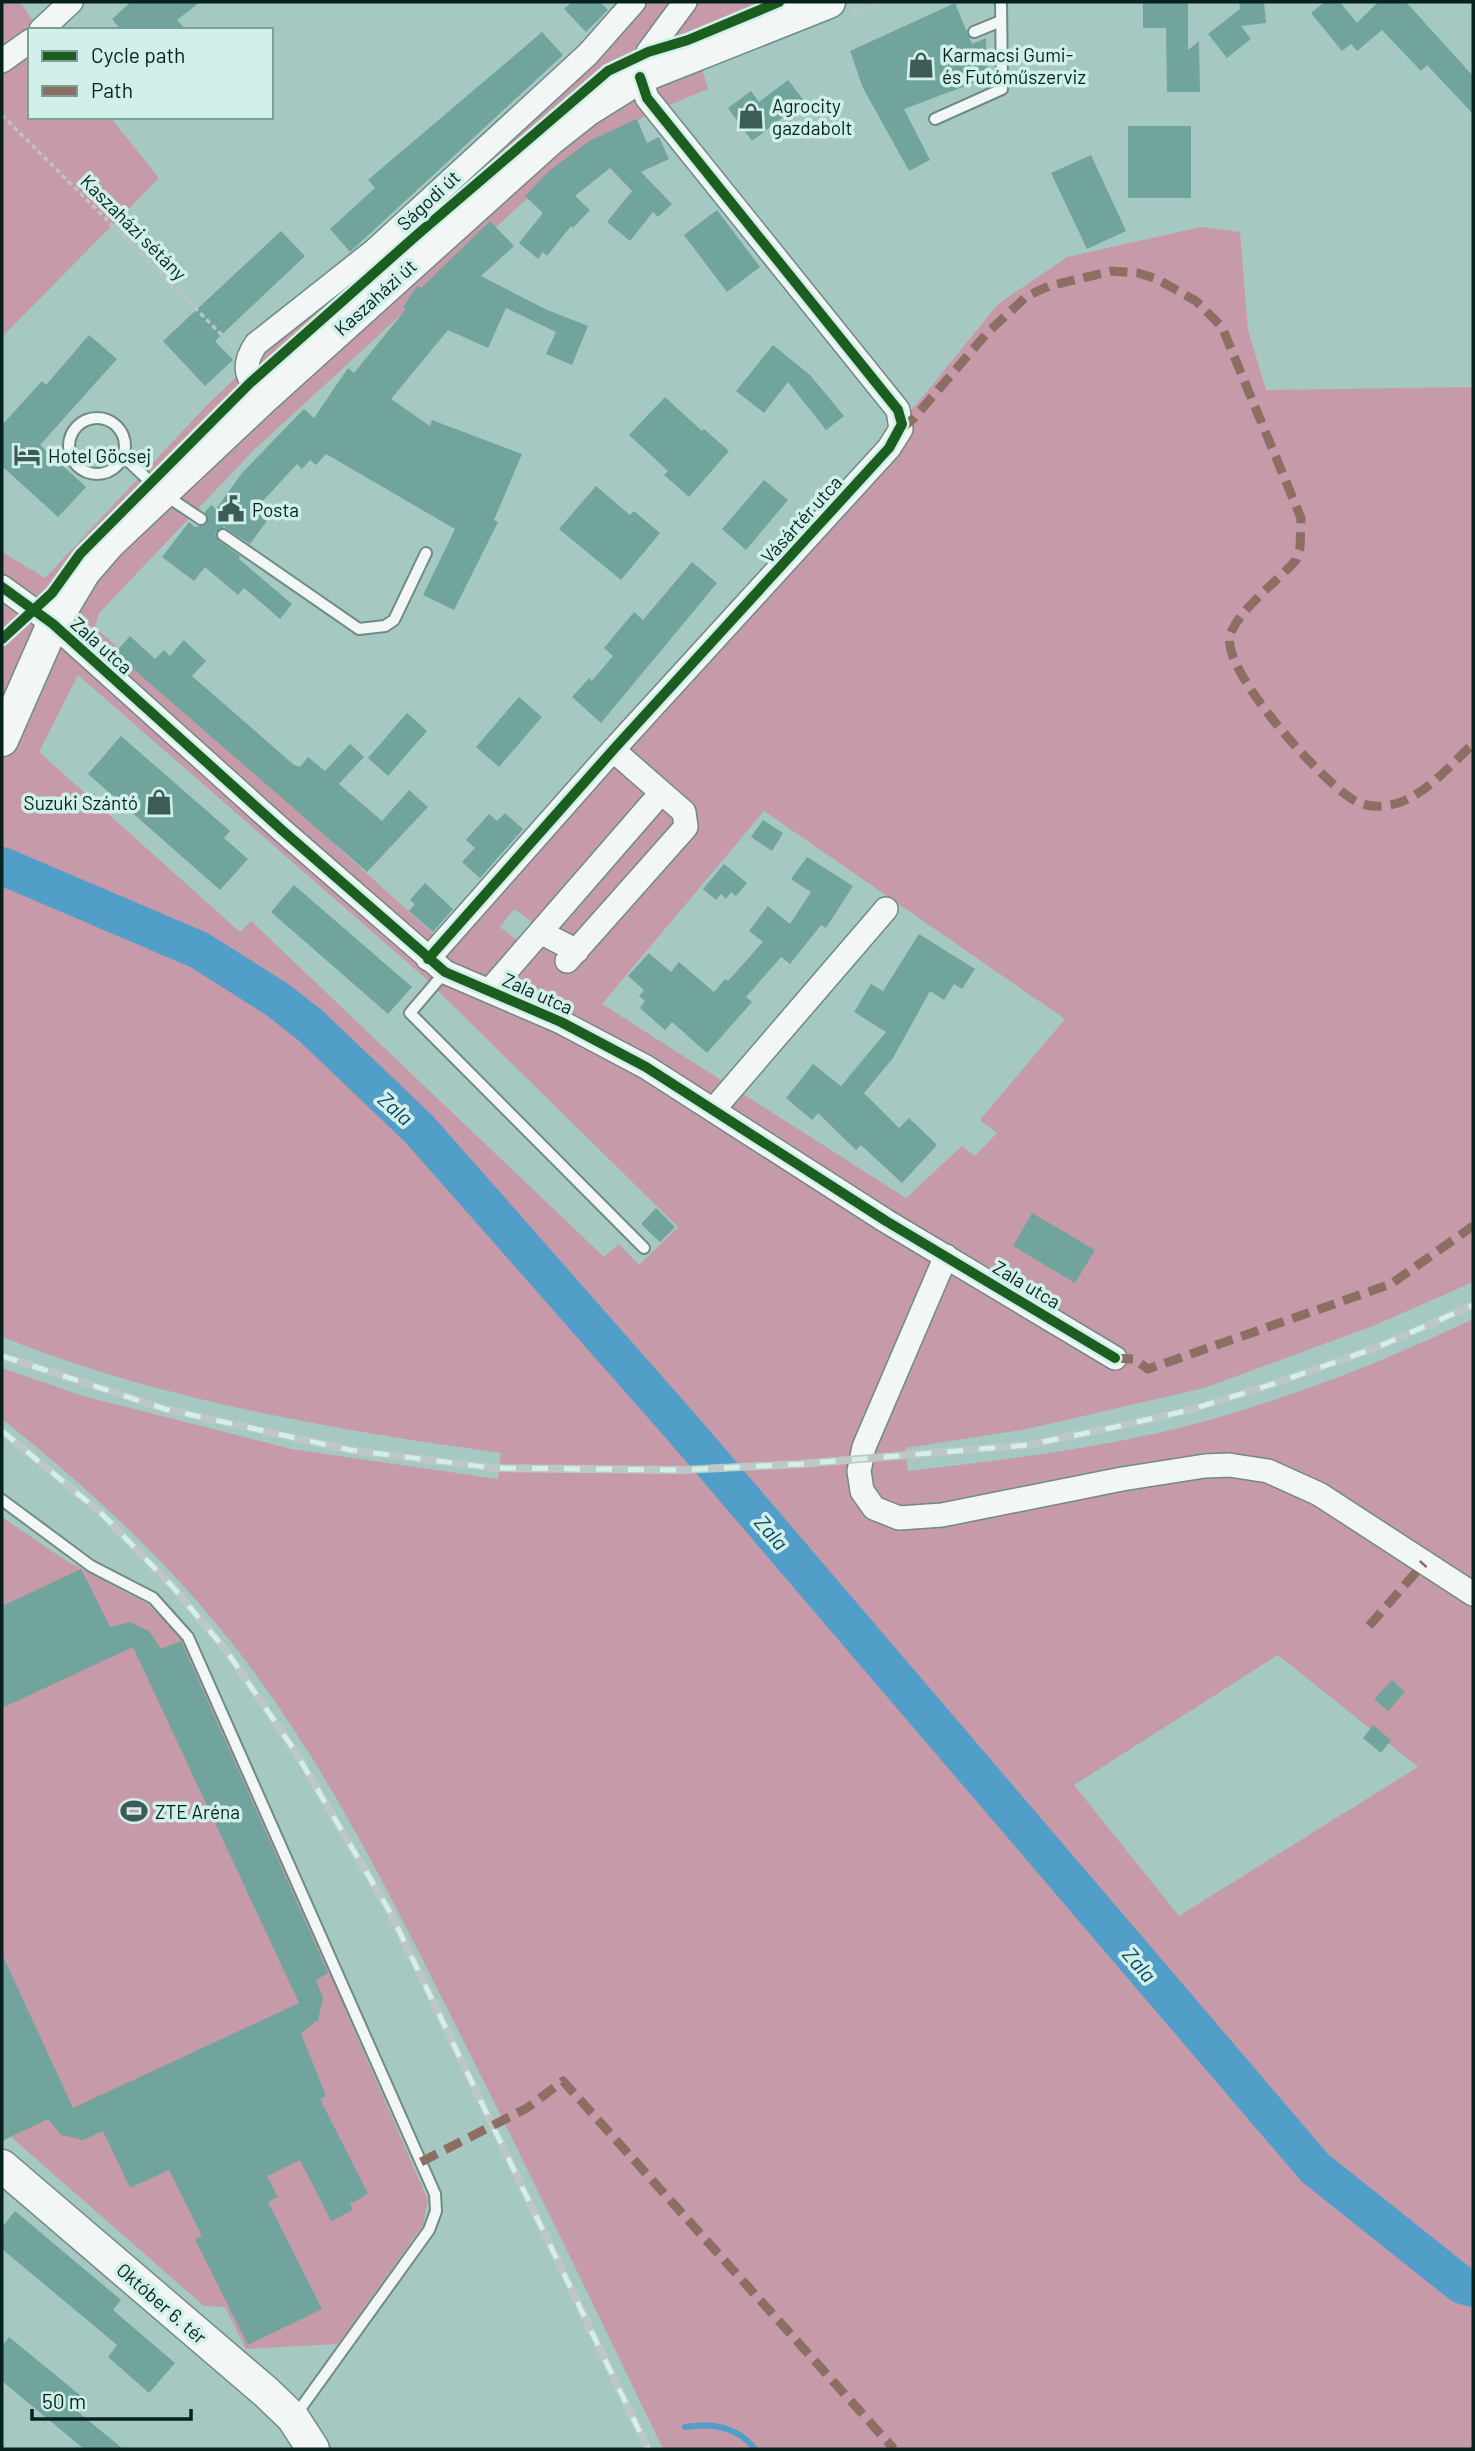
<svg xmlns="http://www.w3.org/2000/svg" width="1475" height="2451" viewBox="0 0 1475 2451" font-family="Barlow,sans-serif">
	<rect width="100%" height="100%" fill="#a5c8c2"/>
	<path fill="#c69aa9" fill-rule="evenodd" d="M2,2h18l19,28h-9v87h80l49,61 -157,159z
		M624,2h149l-78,43 13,44 -60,25 -92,58 -303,279 -154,162 -4,14 344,312 486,-545 73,-90 69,-47 134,-30 39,5 8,98 18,60 207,-3v895l-100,44 -169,62 -177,41 -122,19 3,23c89,-10 179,-21 267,-42 101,-25 204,-65 298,-110v1130h-810c-71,-147 -142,-295 -216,-441 -68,-135 -136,-272 -234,-388 -63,-76 -135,-140 -211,-201v-51l81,28 208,53 207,30 3,-26c-168,-23 -341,-53 -499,-116v-785l43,26 163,-174 365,-347zM78,675l346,302 254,250 -39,38 -20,-21 -15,13 -353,-336 -11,11 -201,-180zM764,811l301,208 -85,101 17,13 -22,23 -13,-10 -56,52 -304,-194zM514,909l18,13 -14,19 -18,-14zM1278,1655l140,112 -239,149 -105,-131z
		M2,1517l63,43 81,43 38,36 164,345 -3,25 83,191 -5,25 -85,119 -92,5 -21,-42 -21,-1 -202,-177z"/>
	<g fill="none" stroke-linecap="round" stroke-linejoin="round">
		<path stroke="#519ec8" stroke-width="6" d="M685,2427c27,-4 52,-1 70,22"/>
		<path stroke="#519ec8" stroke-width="38" d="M2,866l197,84 79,50 33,26 108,103 265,301 631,738 147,117 11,3"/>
	</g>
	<path fill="#72a49e" d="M131,2h69l-23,18 9,10h-65l-9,-11z
		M572,2h28l8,8 -22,22 -22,-23z
		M1143,2h45v48l11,-9 1,51h-33l-1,-64h-23z
		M1239,2h25l2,21 -25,3 10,13 -24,19 -19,-24 32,-25z
		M1325,2h15l17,21 21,-21h28l67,74v38l-46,-49 -6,6 -39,-41 -25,21 -6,-7 -9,7 -31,-38z
		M955,3l17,41 14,-6 1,40 -83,31 26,51 -21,11 -46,-83 -13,-37z
		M542,32l21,23 -213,197 -20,-23 45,-41 -7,-8z
		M788,80l21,27 -19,14 -4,-6 -34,26 -24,-33 23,-17 8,11z
		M637,119l10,24 12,-6 10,22 -28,13 31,32 -14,13 -5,-5 -23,29 -23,-19 25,-31 -22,-23 -35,28 15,14 -17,18 -2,-2 -24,30 -4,-4 -5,7 -19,-16 24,-30 -18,-17 24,-25 40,-30z
		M1128,126h63v72h-63z
		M1091,155l35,76 -39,18 -36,-76z
		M717,210l43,57 -33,25 -43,-57z
		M490,221l24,25 -33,30 64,33 43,17 -16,39 -26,-11 10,-22 -50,-24 -18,40 -40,-18 -57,69 39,27 2,-6 90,34 -28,66 4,2 -44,88 -31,-15 32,-66 -129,-75 -10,11 -6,-5 -8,9 -5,-5 -37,40 12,10 -22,30 -26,-17 -9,7 4,7 21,15 -1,3 53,45 -12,15 -36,-31 -6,7 -33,-28 -11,14 -32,-24 27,-35 6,5 12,-3 -2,-12 6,-7 5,4 26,-36 62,-64 10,9 34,-50 6,5 52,-64 -3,-2 14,-21 4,2z
		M281,231l24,25 -90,85 18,19 -28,26 -42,-45z
		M89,335l28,24 -77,86 46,42 -28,30 -56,-51v-41l40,-44 4,4z
		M773,345l37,30 34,41 -18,14 -38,-48 -24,31 -28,-22z
		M665,397l37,34 2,-2 25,22 -40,46 -25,-22 4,-4 -39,-36z
		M764,480l24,20 -42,50 -24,-21z
		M596,486l34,29 4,-4 26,22 -39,47 -62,-51z
		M692,562l25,21 -116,140 -29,-26 17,-19 3,3 21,-25 -9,-8 30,-36 9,8z
		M130,636l25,23 9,-9 6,6 14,-16 22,21 -14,15 102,89 6,2 8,-10 17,14 25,-27 14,13 -25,27 43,37 27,-31 19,17 -61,65 -252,-219z
		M519,697l23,20 -43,50 -23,-20z
		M407,713l20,18 -39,45 -20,-18z
		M121,736l109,95 -6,7 24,21 -28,31 -132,-116z
		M505,813l18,16 -43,49 -18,-16 13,-14 -9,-8 23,-26 8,7z
		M763,820l20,13 -11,18 -21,-14z
		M807,857l46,29 -27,42 -5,-3 -31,39 -9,-7 -35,40 6,5 -45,51 -35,-31 -7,8 -25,-22 5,-7 -6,-5 5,-6 -16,-14 21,-23 22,19 8,-10 35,30 11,-13 3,2 35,-39 -14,-11 19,-25 22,18 21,-32 -20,-13z
		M724,864l23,19 -11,13 -5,-4 -5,7 -5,-5 -5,6 -13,-11z
		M425,883l28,26 -20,23 -24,-21 6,-7 -5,-4z
		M294,885l118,102 -24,27 -117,-102z
		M919,934l56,35 -13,20 -8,-5 -10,16 -14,-9 -37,67 -29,35 35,35 10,-10 28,27 -35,38 -41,-38 -5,5 -38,-37 -6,7 -26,-22 27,-34 28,22 45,-54 -32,-20 17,-28 12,7z
		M656,1208l19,19 -15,15 -19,-18z
		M1032,1213l63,37 -20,33 -62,-37z
		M81,1569l29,58 19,-5 20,9 12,18 20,-8 147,332 -12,7 7,18 -5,22 -17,13 25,63 -6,3 48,95 -18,10 3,6 -22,11 -31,-61 -33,16 11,21 -10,5 54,107 -74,36 -53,-106 7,-3 -33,-66 -39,18 -27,-57 -20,9 -22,-5 -13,-16 -46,22v-187l71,154 226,-105 -166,-356 -131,61v-102z
		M1392,1680l13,12 -17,19 -14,-12z
		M1373,1725l18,15 -10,13 -18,-15z
		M15,2211l106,89 -8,10 62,53 -26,30 -41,-36 9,-12 -115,-96v-22z
		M9,2337l77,63 -9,11 46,38h-39l-82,-68v-35z"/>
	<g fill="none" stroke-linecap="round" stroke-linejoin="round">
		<g stroke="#6f8b86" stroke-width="14">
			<path id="lane" d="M974,32l27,-11
				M935,119l67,-30 -1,-87
				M69 446a28 28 0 1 1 56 0a28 28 0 1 1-56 0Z
				M123,456l39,37 39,26
				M223,535l136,94 26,-3 9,-6 32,-67
				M445,972l-35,41 234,235
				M2,1500l89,66 62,32 35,39 247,557 1,17 -7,19 -134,186"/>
		</g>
		<g stroke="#6f8b86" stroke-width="26">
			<path id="street" d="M41,30l30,-28
				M2,61l28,-20
				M264,397c-18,-19 -23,-31 -8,-53l119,-94 213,-196 46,-52
				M2,587l51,37 230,207 162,141 116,50 85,45 240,154 229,137
				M540,932l37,19
				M428,959l185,-209 276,-302 12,-19 -3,-19 -251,-312 -7,-21 8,-25 37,-50
				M567,961l119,-134 -2,-15 -71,-62
				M489,991l172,-198
				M714,1109l172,-200
				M946,1256l-82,191 -5,24 3,20 12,17 25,10 43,-3 180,-36 83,-13 24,-1 39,6 51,23 154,100"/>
		</g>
		<g stroke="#6f8b86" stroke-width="35">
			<path id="secondary" d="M2,740l51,-116 31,-52 25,-29 155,-146 285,-257 38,-30 53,-33 189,-75
				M2,2166l264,226 27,26 20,31"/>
		</g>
		<path stroke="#bbc5c4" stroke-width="3.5" stroke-dasharray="5 3.5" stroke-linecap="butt" d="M852,15l33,-13
			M2,115l230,230"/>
		<use href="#lane" stroke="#f2f7f6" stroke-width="10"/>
		<use href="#street" stroke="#f2f7f6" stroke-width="23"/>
		<use href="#secondary" stroke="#f2f7f6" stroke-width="32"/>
		<g stroke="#bdc7c5" stroke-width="8">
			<path id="rail" d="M2,1356l163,53 185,41 143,18 190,2 117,-6 228,-19 78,-16 84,-19 86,-27 102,-36 95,-42
				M2,1431l98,81 72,74 53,63 68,99 97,164 258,537"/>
		</g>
		<use href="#rail" stroke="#d1f0ea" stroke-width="5" stroke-dasharray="16" stroke-linecap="butt"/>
		<path stroke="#8d6e63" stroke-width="9" stroke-dasharray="18 9" stroke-linecap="butt" d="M901,429l13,-11 74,-86 39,-36 22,-10 63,-15 26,2 19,6 39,22 26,26 79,191 -1,30 -4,12c-17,20 -60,52 -66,76 -8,36 91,144 122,163 10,6 19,8 30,7 37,-2 65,-38 91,-62
			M1115,1358l19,1 14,10 243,-85 82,-58
			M1369,1626l55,-63
			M421,2162l106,-54 36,-27 331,368"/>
		<g stroke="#d1f0ea" stroke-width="15">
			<path id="cycleway" d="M2,587l51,37 230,207 162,141 116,50 85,45 240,154 229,137
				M2,639l50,-46 28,-39 170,-171 168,-149 190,-163 40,-19 40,-12 91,-38
				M428,959l185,-209 276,-302 13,-24 -4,-14 -251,-312 -7,-21"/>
		</g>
		<use href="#cycleway" stroke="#1b5e20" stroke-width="10"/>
	</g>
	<defs>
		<g id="shop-bare" transform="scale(2.1)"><path d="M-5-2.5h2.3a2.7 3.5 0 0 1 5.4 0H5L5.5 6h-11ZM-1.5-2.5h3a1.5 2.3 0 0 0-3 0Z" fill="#3e5c57" stroke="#d1f0ea" stroke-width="2.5" paint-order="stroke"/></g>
		<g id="hotel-bare" transform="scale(2.1)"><path d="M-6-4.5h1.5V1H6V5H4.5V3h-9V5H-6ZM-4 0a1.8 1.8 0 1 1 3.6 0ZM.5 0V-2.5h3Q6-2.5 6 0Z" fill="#3e5c57" stroke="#d1f0ea" stroke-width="2.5" paint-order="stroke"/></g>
		<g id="civic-bare" transform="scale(2.1)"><path d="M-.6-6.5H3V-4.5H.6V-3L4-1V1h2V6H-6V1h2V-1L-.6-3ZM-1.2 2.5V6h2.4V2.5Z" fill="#3e5c57" stroke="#d1f0ea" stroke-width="2.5" paint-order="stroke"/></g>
		<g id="stadium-bare" transform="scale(2.1)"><path d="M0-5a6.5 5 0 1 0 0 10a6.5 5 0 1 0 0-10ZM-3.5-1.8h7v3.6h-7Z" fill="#3e5c57" stroke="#d1f0ea" stroke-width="2.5" paint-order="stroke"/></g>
	</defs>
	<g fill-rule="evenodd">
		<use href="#shop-bare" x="921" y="65"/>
		<use href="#shop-bare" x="751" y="116"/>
		<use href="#hotel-bare" x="27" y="455"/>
		<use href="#civic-bare" x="231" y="509"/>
		<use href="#shop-bare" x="159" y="802"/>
		<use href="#stadium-bare" x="134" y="1811"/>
	</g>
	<g text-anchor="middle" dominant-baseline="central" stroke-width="7" stroke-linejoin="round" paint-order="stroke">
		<g font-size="19" fill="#07221e" stroke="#d1f0ea" text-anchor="start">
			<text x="942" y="54">Karmacsi Gumi-<tspan x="942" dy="22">és Futóműszerviz</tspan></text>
			<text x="772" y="105">Agrocity<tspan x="772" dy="22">gazdabolt</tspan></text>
			<text x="48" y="455">Hotel Göcsej</text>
			<text x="252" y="509">Posta</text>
			<text x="138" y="802" text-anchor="end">Suzuki Szántó</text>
			<text x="155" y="1811">ZTE Aréna</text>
		</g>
		<g font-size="19" fill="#07221e" stroke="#d1f0ea">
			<text transform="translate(428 200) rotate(-43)">Ságodi út</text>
			<text transform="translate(134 227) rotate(45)">Kaszaházi sétány</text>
			<text transform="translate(375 297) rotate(-42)">Kaszaházi út</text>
			<text transform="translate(801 519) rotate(-48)">Vásártér utca</text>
			<text transform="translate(102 645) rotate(42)">Zala utca</text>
			<text transform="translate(538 993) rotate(24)">Zala utca</text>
			<text transform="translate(1027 1284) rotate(31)">Zala utca</text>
			<text transform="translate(162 2303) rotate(41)">Október 6. tér</text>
		</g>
		<g font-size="21" font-style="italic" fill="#0c3f5f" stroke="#d1f0ea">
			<text transform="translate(396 1108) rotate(42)">Zala</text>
			<text transform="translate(772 1532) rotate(49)">Zala</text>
			<text transform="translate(1140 1964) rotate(49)">Zala</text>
		</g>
	</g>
	<rect width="1475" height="2451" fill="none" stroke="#07221e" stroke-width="7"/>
	<rect x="28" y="28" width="245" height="91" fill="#d1f0ea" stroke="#809e98" stroke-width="2"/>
	<rect x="42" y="51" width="35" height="10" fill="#1b5e20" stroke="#809e98" stroke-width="2"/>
	<text x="91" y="63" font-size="21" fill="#07221e">Cycle path</text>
	<rect x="42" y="86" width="35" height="10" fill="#8d6e63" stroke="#809e98" stroke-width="2"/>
	<text x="91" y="98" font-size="21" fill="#07221e">Path</text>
	<path d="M32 2409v10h159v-10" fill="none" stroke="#07221e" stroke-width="3.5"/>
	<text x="42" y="2409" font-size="21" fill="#07221e" stroke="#d1f0ea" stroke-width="5" paint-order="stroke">50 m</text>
</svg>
